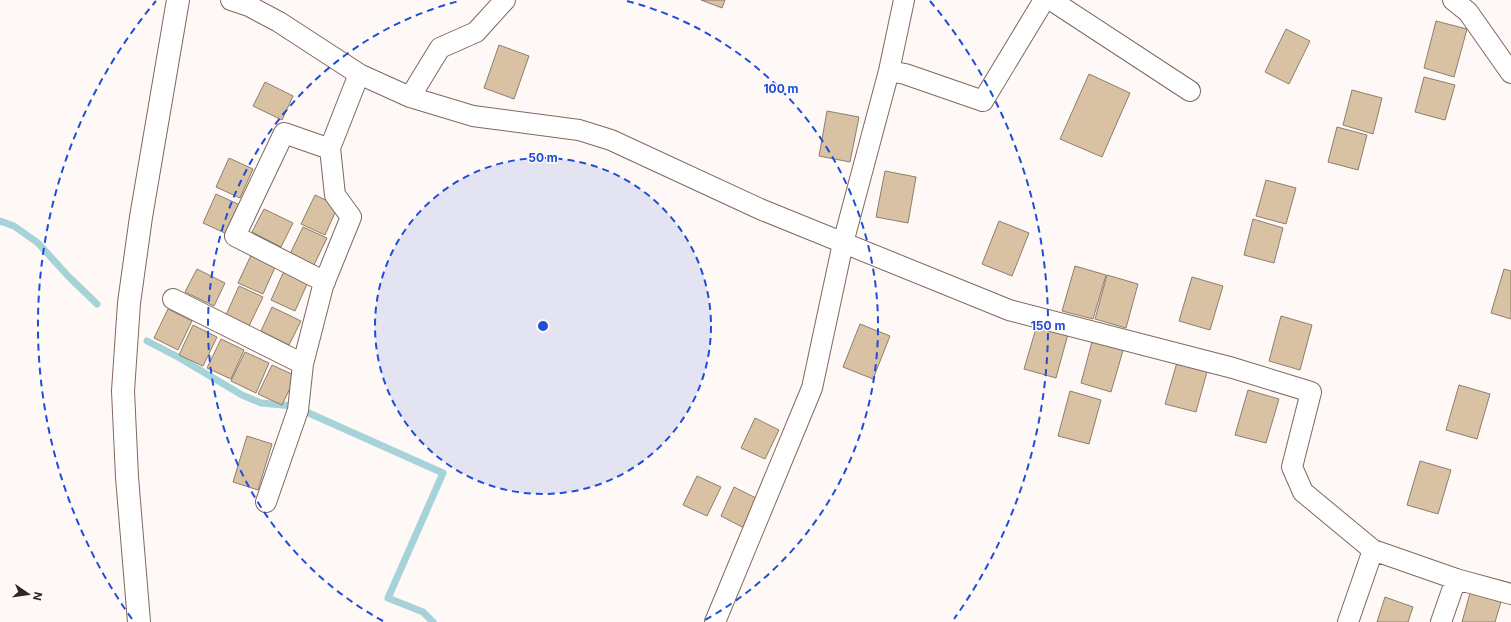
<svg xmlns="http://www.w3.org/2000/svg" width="1511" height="622" viewBox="0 0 1511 622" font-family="Inter,sans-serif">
	<rect width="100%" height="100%" fill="#fef9f6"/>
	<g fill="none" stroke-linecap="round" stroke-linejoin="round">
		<path stroke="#a5d3d8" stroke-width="7" d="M0,221l14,5 24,17 30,33 29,28
			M147,341l31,16 64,38 19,8 32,3 150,67 -55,125 35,14 10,10"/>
	</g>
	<path fill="#d9c1a3" stroke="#8e7e6b" d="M701,0h24l-3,8z
		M1436,21l31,8 -13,48 -30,-9z
		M1286,29l24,12 -21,43 -24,-12z
		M499,45l30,11 -15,43 -30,-11z
		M1089,74l41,19 -28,64 -42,-18z
		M1424,77l31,8 -10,35 -30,-8z
		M265,82l28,14 -11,24 -29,-14z
		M1352,90l30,8 -9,36 -30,-9z
		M827,111l32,6 -9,45 -31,-6z
		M1337,127l30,8 -9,35 -30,-8z
		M229,158l24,11 -13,29 -24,-11z
		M885,171l31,6 -8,46 -32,-6z
		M1266,180l30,8 -10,36 -30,-8z
		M216,194l24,11 -13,29 -24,-11z
		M315,195l23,11 -13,29 -24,-11z
		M264,209l29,14 -12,24 -29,-15z
		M1253,219l30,9 -9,35 -30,-8z
		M999,221l30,12 -17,43 -30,-12z
		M303,227l24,11 -14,29 -24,-11z
		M252,253l24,12 -13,29 -25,-11z
		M1075,266l31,9 -13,44 -31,-8z
		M197,269l28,14 -11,23 -29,-14z
		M1504,269l7,2v48l-20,-6z
		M284,271l24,11 -13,29 -24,-11z
		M1107,275l31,9 -12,44 -31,-9z
		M1192,277l31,9 -13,44 -31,-9z
		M239,286l24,11 -14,29 -23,-11z
		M272,307l29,14 -12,24 -28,-14z
		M168,309l24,12 -14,29 -24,-12z
		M1281,316l31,9 -12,45 -31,-9z
		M860,324l30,12 -17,43 -30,-12z
		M193,325l24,12 -14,29 -24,-11z
		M1037,325l31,9 -12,44 -32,-9z
		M1093,338l31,9 -13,45 -30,-9z
		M221,339l23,11 -13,29 -24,-11z
		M245,352l24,11 -13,30 -25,-12z
		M1178,359l30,9 -12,44 -31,-8z
		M272,365l24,11 -14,29 -24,-11z
		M1459,385l31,9 -13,45 -31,-9z
		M1248,390l31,9 -13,44 -31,-8z
		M1070,391l31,9 -12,44 -31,-8z
		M755,418l24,12 -14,29 -24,-11z
		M247,436l25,8 -14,46 -25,-8z
		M1420,461l31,9 -13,44 -31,-9z
		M697,476l24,11 -14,29 -24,-11z
		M734,487l24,12 -14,29 -23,-12z
		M1470,593l31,9 -6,20h-33z
		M1385,597l28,10 -5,15h-31z"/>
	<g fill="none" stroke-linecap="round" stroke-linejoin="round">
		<g stroke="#7f685e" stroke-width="22">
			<path id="minor" d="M231,0l18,6 30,16 80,52 51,23 63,19 106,14 32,10 149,69 249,101 224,58 78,24 -19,75 11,25 70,58 83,29 55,15
				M1051,0l139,91
				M1453,0l15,12 43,61
				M889,71l16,3 78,27 61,-101
				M410,97l30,-49 36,-16 29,-32
				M325,282l-90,-46 49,-103 46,16
				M173,299l130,65
				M266,502l32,-92 5,-46 20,-78 28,-69 -16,-22 -5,-47 29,-74
				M715,622l97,-234 31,-145 46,-172 15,-71
				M1348,622l25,-72
				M1441,622l15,-43"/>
		</g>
		<g stroke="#7f685e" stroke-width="24">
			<path id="tertiary" d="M139,622l-12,-145 -4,-86 6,-88 12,-86 37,-217"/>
		</g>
		<use href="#minor" stroke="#fff" stroke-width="20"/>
		<use href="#tertiary" stroke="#fff" stroke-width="22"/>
	</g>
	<circle cx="543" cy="326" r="168" fill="#1d4ed8" fill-opacity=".12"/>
	<g fill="none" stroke="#1d4ed8" stroke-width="2" stroke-dasharray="7 5">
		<circle cx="543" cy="326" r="168"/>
		<path d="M383 621A336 336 0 0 1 459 1M627 1A336 336 0 0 1 703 621"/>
		<path d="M132 619A505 505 0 0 1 156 1M930 1A505 505 0 0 1 954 619"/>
	</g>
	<circle cx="543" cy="326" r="6" fill="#1d4ed8" stroke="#fef9f6" stroke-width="2"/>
	<g font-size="12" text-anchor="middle" font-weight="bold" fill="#1d4ed8" stroke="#fef9f6" stroke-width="3" stroke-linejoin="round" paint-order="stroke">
		<text x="781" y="93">100 m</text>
		<text x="543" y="162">50 m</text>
		<text x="1048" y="330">150 m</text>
	</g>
	<g transform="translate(28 594) rotate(103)" stroke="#fef9f6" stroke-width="3" paint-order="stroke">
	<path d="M0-3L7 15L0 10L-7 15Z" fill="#302622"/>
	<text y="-6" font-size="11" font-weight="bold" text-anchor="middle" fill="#302622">N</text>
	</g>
</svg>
